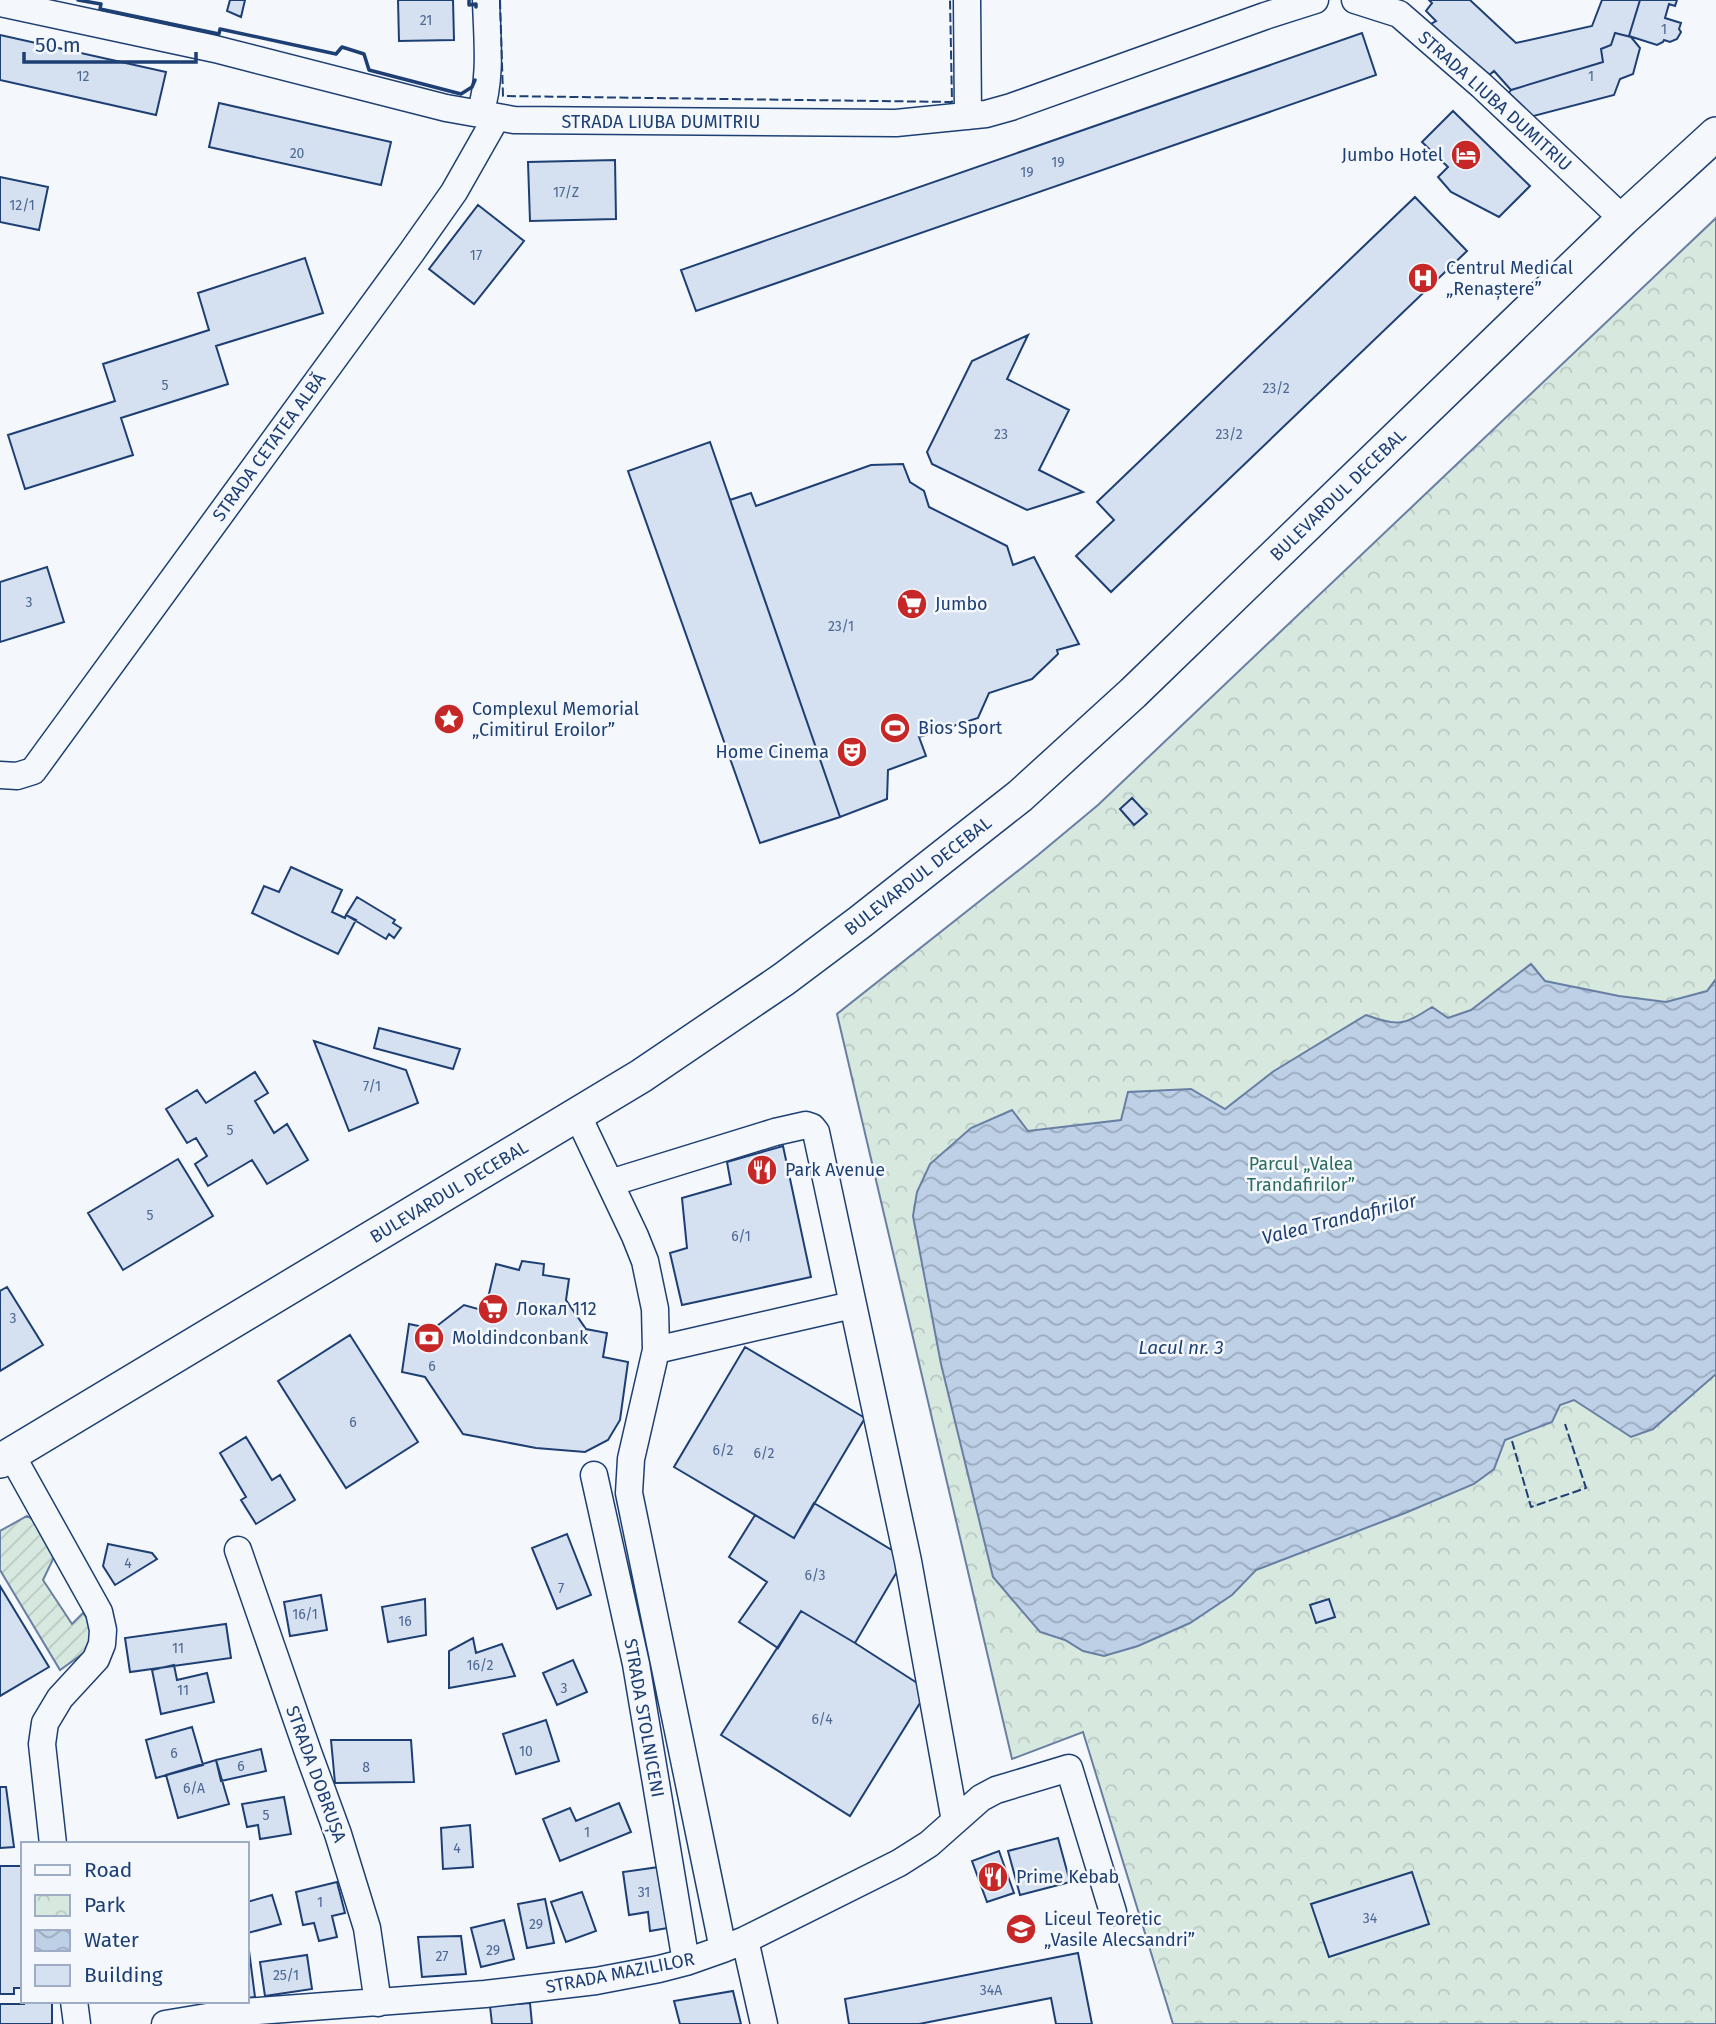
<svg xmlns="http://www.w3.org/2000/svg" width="1716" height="2024" viewBox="0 0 1716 2024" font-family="'Fira Sans',sans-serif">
	<defs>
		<pattern id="park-crowns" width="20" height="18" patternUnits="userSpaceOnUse" patternTransform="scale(1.75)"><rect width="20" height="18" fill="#d7e8df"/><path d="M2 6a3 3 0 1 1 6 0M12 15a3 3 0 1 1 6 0" fill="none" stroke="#b8c8c3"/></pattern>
		<pattern id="garden-furrows" width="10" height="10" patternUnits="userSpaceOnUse" patternTransform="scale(1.75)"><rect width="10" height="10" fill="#d7e8df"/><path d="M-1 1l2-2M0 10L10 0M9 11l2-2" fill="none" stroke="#b8c8c3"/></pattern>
		<pattern id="water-waves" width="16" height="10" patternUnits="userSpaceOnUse" patternTransform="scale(1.75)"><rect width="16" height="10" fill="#bed0e5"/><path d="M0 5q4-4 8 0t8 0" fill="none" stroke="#9aaabe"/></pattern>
	</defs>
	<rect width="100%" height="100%" fill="#f4f7fb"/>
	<path fill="url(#park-crowns)" stroke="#687fa3" stroke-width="2" d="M1716,218v1806h-543l-90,-292 -71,27 -175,-745 201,-159 60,-50z"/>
	<path fill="url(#garden-furrows)" stroke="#687fa3" stroke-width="2" d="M27,1516l8,5 20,34 -12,25 29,44 11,-11 10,13 -5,24 -28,20 -60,-100v-39z"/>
	<path fill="url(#water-waves)" stroke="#687fa3" stroke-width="2" d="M1531,964l14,17 74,15 47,6 41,-11 9,-12v395l-63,55 -22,8 -57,-37 -14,5 -8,17 -47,18 -11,29 -20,15 -69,29 -149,57 -24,25 -42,28 -52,23 -34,10 -21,-5 -18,-11 -25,-8 -47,-55 -52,-213 -28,-148 4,-24 13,-28 41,-36 41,-18 16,21 93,-11 7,-28 63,-3 34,20 49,-38 92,-56c32,12 38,10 66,-8l16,11 23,-8z"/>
	<path fill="#d5e0f0" stroke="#1d3f73" stroke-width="2" d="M230,0h15l-4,17 -14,-6z
		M398,0h55l1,40 -55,1z
		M1429,0h41l46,43 76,-17 10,-26h38l-11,36 2,1 -16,-4 -4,12 -10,4 2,13 -92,28 -17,-19 -7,6 -56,-53 5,-3 -10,-10 6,-8z
		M1640,0h37l-2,6 -6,-2 -4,14 16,5 -2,6 2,3 -4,7 -7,3 -6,-2 -1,2 -6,3 -28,-9z
		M1362,33l14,42 -680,236 -15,-41z
		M1615,33l16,4 9,11 -7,26 -13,5 -6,16 -88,23 -20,-21 5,-7 92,-28 -2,-13 10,-4z
		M0,35l166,37 -10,43 -156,-35z
		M219,103l172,39 -10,43 -172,-38z
		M1453,111l77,75 -31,31 -48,-25 -13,-15 10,-10 -26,-25z
		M615,160l1,59 -86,2 -2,-59z
		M0,177l48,10 -9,43 -39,-8z
		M1415,197l52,54 -356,341 -35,-36 38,-36 -17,-18z
		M478,205l46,36 -50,63 -45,-35z
		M305,258l18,55 -107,33 12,38 -107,34 12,37 -108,34 -17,-54 107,-34 -12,-37 106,-34 -11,-37z
		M1028,335l-21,44 62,31 -30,60 44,22 -56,18 -95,-46 -5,-12 45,-91z
		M710,442l130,375 -80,26 -132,-372z
		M903,464l7,18 14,9 5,16 78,39 6,19 21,-8 45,87 -22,6 1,4 -26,25 -43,14 -11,25 -59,19 7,19 -38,14 -1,29 -47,18 -110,-317 21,-7 5,13 115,-41z
		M47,567l17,55 -64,20v-60z
		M1132,798l15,16 -13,11 -14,-16z
		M291,867l51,23 -10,22 13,6 1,-3 10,5 -18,34 -86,-41 12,-27 15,6z
		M357,897l38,23 -2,3 8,5 -7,10 -5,-4 -3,5 -40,-24z
		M379,1028l81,21 -7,20 -79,-21z
		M314,1041l92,29 12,33 -69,28z
		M255,1072l13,21 -13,8 19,32 13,-9 21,36 -41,24 -15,-24 -44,26 -13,-22 12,-8 -11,-18 -9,5 -21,-34 31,-19 9,13z
		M783,1146l28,131 -129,28 -12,-52 17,-5 -5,-50 49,-14 -4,-22z
		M178,1159l35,57 -90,54 -35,-57z
		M522,1261l22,3 -1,11 26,4 -3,21 20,29 21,4 -4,24 25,5 -8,58 -12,20 -23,12 -49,-4 -73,-14 -38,-57 -23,-5 7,-48 24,5 31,-24 21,6 11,-47 23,6z
		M7,1287l36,58 -43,26v-80z
		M350,1335l68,107 -72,46 -68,-107z
		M745,1347l120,71 -71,120 -120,-71z
		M246,1437l26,43 8,-5 15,25 -39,24 -15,-24 5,-3 -26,-44z
		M814,1503l91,55 -50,85 -54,-32 -23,37 -39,-26 28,-40 -38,-25 26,-42 39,23z
		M567,1534l24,61 -34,14 -25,-61z
		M108,1544l44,9 5,6 -42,26 -12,-19z
		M0,1586l49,81 -49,29z
		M321,1595l6,35 -37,6 -6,-34z
		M425,1599l1,36 -38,7 -6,-35z
		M1329,1599l6,18 -19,6 -6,-18z
		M801,1611l54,32 73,47 -78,126 -129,-81z
		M226,1624l5,34 -101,14 -5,-34z
		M473,1638l3,15 26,-9 13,32 -66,12v-37z
		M573,1660l14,32 -30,13 -14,-32z
		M174,1665l3,15 30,-7 7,29 -53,12 -9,-44z
		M546,1720l13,41 -43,13 -13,-40z
		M192,1727l11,38 -47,13 -10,-38z
		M331,1740h80l3,42 -79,1z
		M261,1749l5,22 -45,10 -5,-21z
		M216,1760l13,44 -51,14 -12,-43z
		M0,1787h6l8,60 -14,1z
		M284,1797l7,37 -31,5 -2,-14 -11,2 -5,-23z
		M619,1803l12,29 -71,29 -17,-42 27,-11 6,13z
		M470,1825l3,42 -30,2 -2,-41z
		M1058,1838l12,44 -50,13 -12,-44z
		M999,1851l15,42 -27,9 -15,-41z
		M0,1866h23v122h-9v6h-14z
		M659,1867l9,61 -18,3 -2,-19 -19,3 -6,-43z
		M1412,1872l17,52 -100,33 -18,-53z
		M337,1882l8,31 -13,3 5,21 -18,4 -5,-18 -11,2 -7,-33z
		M582,1892l14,39 -30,11 -15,-40z
		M272,1895l9,29 -33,9 -1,-31z
		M545,1899l9,44 -27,5 -9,-44z
		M504,1920l10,39 -33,8 -10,-39z
		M247,1935l8,62 -8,1z
		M461,1936l5,38 -44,3 -4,-40z
		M1078,1953l14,71h-36l-5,-26 -132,26h-70l-4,-25z
		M307,1955l5,34 -47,7 -5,-34z
		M733,1991l8,33h-61l-6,-23z
		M24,2001h28v23h-52v-20h24z
		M530,2003l2,21h-40l-2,-18z"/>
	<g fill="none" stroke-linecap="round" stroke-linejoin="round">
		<g stroke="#1d3f73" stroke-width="29">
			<path id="minor" d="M967,0l1,116
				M1355,0l44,14 83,72 141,133
				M0,3l215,46 231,59 68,12 382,3 90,-9 25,-7 254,-91 50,-16
				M480,114c12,-37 7,-76 6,-114
				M0,775l17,1 16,-5 378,-518 43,-61 42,-74
				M577,1114l58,122 10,25 10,48 1,41 -25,109 -2,34 94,456
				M610,1183l165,-51 31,-7 6,2 4,5 92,429 47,260
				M656,1350l196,-45
				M11,1454l88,158 4,18 -1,14 -6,15 -36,39 -15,25 -3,21 11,100
				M594,1475l42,189 50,298
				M238,1550l70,202 30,82 29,94 11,75
				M745,1940l19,84
				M74,2001l3,23
				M165,2024l66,-11 254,-19 111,-13 63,-12 27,-7 37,-13 22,-9 154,-77 30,-19 52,-46 15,-8 73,-22 44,144"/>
		</g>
		<g stroke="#1d3f73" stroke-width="36">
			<path id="major" d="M0,1461l641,-385 143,-97 76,-57 160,-126 113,-103 490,-474 93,-85"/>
		</g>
		<use href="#minor" stroke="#f4f7fb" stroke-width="26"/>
		<use href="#major" stroke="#f4f7fb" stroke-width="33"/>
		<path stroke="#1d3f73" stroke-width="2" stroke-dasharray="9 3.5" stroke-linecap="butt" d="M500,0l3,96 449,6 -2,-102
			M1512,1441l19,66 55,-19 -21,-64"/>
		<path stroke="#1d3f73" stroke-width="3.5" d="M78,0l23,4 -1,5 119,25 1,-5 116,25 6,-7 22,7 5,16 92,24 11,-7 3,-7
			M469,0v5l7,-1v3"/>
	</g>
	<defs>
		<g id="hotel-disc" transform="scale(1.575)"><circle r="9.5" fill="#c62828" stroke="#f4f7fb"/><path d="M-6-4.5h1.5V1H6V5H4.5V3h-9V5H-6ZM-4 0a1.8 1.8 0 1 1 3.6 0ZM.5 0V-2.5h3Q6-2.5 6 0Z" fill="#fff"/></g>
		<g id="hospital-disc" transform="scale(1.575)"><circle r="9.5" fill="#c62828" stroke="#f4f7fb"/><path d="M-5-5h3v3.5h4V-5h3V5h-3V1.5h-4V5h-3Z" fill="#fff"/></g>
		<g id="supermarket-disc" transform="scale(1.575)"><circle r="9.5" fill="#c62828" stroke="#f4f7fb"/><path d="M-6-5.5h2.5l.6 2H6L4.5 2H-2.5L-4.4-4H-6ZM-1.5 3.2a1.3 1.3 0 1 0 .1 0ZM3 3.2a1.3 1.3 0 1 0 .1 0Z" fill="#fff"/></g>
		<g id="sight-disc" transform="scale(1.575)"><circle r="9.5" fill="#c62828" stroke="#f4f7fb"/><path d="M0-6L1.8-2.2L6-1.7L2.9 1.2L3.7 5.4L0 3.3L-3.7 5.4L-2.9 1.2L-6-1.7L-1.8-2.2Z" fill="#fff"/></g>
		<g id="stadium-disc" transform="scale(1.575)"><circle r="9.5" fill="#c62828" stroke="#f4f7fb"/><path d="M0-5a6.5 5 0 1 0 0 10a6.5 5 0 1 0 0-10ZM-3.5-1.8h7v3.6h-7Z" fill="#fff"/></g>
		<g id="theatre-disc" transform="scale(1.575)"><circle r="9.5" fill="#c62828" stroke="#f4f7fb"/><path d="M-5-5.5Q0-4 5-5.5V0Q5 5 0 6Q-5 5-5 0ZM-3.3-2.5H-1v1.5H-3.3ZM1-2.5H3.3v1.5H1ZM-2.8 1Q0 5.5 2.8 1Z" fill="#fff"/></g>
		<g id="restaurant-disc" transform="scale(1.575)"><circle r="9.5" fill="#c62828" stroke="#f4f7fb"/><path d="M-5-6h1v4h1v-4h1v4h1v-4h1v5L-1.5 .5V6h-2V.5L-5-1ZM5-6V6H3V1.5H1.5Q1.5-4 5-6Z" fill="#fff"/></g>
		<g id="bank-disc" transform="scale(1.575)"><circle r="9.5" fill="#c62828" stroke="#f4f7fb"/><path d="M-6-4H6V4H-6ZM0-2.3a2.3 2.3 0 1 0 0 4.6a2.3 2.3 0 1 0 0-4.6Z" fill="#fff"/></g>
		<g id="school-disc" transform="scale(1.575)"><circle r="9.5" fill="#c62828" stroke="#f4f7fb"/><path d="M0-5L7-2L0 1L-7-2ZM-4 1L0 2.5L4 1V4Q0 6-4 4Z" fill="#fff"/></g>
	</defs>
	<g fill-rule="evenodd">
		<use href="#hotel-disc" x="1466" y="155"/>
		<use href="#hospital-disc" x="1423" y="278"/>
		<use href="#supermarket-disc" x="912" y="604"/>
		<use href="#sight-disc" x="449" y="719"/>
		<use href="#stadium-disc" x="895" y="728"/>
		<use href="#theatre-disc" x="852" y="752"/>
		<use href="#restaurant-disc" x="762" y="1170"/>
		<use href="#supermarket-disc" x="493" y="1309"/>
		<use href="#bank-disc" x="429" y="1338"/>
		<use href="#restaurant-disc" x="993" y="1877"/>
		<use href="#school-disc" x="1021" y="1929"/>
	</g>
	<g text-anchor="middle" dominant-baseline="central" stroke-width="5" stroke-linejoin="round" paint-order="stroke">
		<g font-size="14" fill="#4b6792">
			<text x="426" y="20">21</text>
			<text x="1664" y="29">1</text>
			<text x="83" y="76">12</text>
			<text x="1591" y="76">1</text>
			<text x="297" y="153">20</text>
			<text x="1058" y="162">19</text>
			<text x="1027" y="172">19</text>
			<text x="566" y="192">17/Z</text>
			<text x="22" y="205">12/1</text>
			<text x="476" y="255">17</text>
			<text x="165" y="385">5</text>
			<text x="1276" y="388">23/2</text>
			<text x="1001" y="434">23</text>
			<text x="1229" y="434">23/2</text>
			<text x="29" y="602">3</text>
			<text x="841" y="626">23/1</text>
			<text x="372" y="1086">7/1</text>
			<text x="230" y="1130">5</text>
			<text x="150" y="1215">5</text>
			<text x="741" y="1236">6/1</text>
			<text x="13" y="1318">3</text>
			<text x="432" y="1366">6</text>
			<text x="353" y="1422">6</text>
			<text x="723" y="1450">6/2</text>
			<text x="764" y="1453">6/2</text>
			<text x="128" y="1563">4</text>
			<text x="815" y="1575">6/3</text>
			<text x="561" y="1588">7</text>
			<text x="305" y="1614">16/1</text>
			<text x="405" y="1621">16</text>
			<text x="178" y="1648">11</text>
			<text x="480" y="1665">16/2</text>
			<text x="564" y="1688">3</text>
			<text x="183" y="1690">11</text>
			<text x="822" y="1719">6/4</text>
			<text x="526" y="1751">10</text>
			<text x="174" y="1753">6</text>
			<text x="241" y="1766">6</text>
			<text x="366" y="1767">8</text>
			<text x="194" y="1788">6/A</text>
			<text x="266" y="1815">5</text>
			<text x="587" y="1832">1</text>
			<text x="457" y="1848">4</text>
			<text x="644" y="1892">31</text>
			<text x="320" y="1902">1</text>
			<text x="1370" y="1918">34</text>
			<text x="536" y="1924">29</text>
			<text x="493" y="1950">29</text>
			<text x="442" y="1956">27</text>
			<text x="286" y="1975">25/1</text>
			<text x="991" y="1990">34A</text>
		</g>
		<g font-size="18" fill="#1d3f73" stroke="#f4f7fb">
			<text transform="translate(1495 101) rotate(42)">STRADA LIUBA DUMITRIU</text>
			<text x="661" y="122">STRADA LIUBA DUMITRIU</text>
			<text transform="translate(269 447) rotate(-54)">STRADA CETATEA ALBĂ</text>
			<text transform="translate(1338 495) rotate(-44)">BULEVARDUL DECEBAL</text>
			<text transform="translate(918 876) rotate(-38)">BULEVARDUL DECEBAL</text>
			<text transform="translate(449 1192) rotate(-31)">BULEVARDUL DECEBAL</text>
			<text transform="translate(644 1718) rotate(80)">STRADA STOLNICENI</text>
			<text transform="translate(316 1774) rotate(70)">STRADA DOBRUȘA</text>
			<text transform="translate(620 1973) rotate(-11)">STRADA MAZILILOR</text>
		</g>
		<g font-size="18" fill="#1d3f73" stroke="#f4f7fb" text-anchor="start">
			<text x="1443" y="155" text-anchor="end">Jumbo Hotel</text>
			<text x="1446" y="268">Centrul Medical<tspan x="1446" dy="21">„Renaștere”</tspan></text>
			<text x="935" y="604">Jumbo</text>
			<text x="472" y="709">Complexul Memorial<tspan x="472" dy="21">„Cimitirul Eroilor”</tspan></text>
			<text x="918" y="728">Bios Sport</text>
			<text x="829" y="752" text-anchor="end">Home Cinema</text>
			<text x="785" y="1170">Park Avenue</text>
			<text x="516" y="1309">Локал 112</text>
			<text x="452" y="1338">Moldindconbank</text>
			<text x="1016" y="1877">Prime Kebab</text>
			<text x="1044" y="1919">Liceul Teoretic<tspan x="1044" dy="21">„Vasile Alecsandri”</tspan></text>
		</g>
		<g font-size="18" fill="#2c6c60" stroke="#f4f7fb">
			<text x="1301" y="1164">Parcul „Valea<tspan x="1301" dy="21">Trandafirilor”</tspan></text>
		</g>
		<g font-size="19" font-style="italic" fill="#1d3f73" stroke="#f4f7fb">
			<text transform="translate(1339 1219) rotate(-14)">Valea Trandafirilor</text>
			<text x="1181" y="1347">Lacul nr. 3</text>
		</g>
	</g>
	<rect x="21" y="1842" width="228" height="161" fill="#f4f7fb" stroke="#9eadc5" stroke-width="2"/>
	<rect x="35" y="1865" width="35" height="10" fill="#f4f7fb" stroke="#9eadc5" stroke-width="2"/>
	<text x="84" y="1877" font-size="21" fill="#1d3f73">Road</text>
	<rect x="35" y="1895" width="35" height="21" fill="url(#park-crowns)" stroke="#9eadc5" stroke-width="2"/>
	<text x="84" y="1912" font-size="21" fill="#1d3f73">Park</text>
	<rect x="35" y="1930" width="35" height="21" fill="url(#water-waves)" stroke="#9eadc5" stroke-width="2"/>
	<text x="84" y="1947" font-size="21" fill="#1d3f73">Water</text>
	<rect x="35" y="1965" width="35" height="21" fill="#d5e0f0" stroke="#9eadc5" stroke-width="2"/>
	<text x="84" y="1982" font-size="21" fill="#1d3f73">Building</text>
	<path d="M24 52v10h172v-10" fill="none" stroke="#1d3f73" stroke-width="3.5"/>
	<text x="35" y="52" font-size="21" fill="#1d3f73" stroke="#f4f7fb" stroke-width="5" paint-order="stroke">50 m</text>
</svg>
